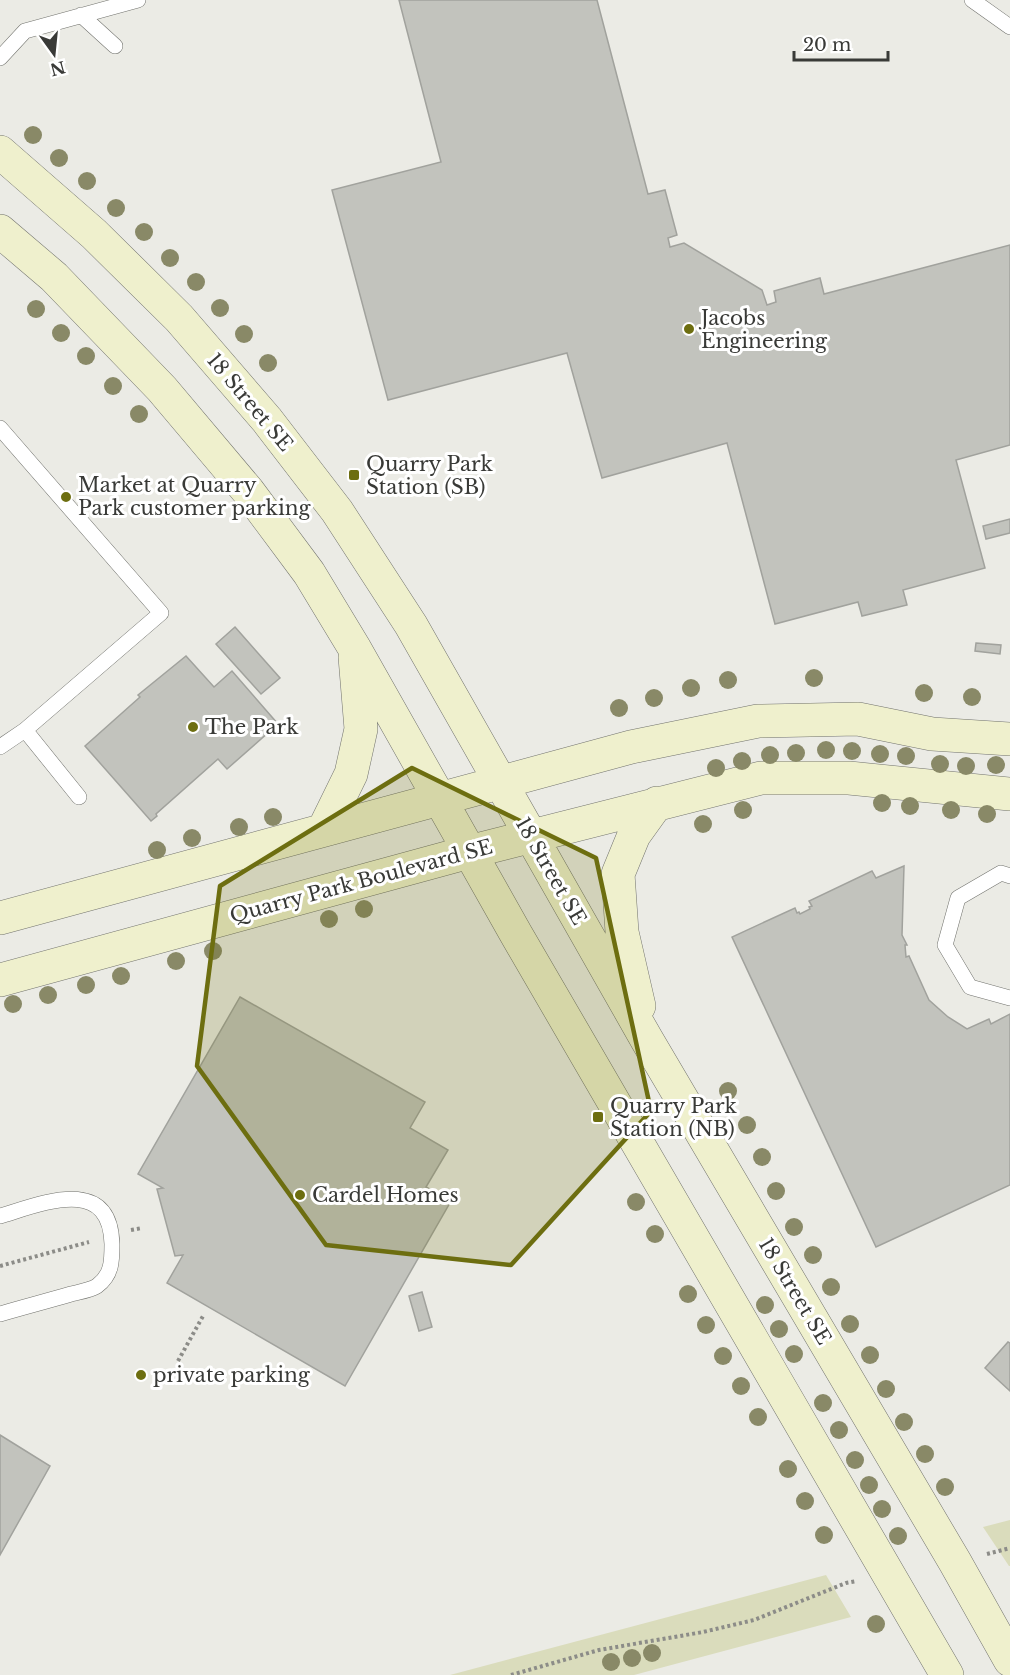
<svg xmlns="http://www.w3.org/2000/svg" width="1010" height="1675" viewBox="0 0 1010 1675" font-family="'Libre Baskerville',serif">
	<rect width="100%" height="100%" fill="#ebebe5"/>
	<path fill="#dadcbc" d="M1010,1520v46h-1l-26,-39z
		M826,1575l25,42 -217,58h-184z"/>
	<path fill="#c2c3bd" stroke="#a1a29d" stroke-width="1.5" d="M399,0h198l51,194 17,-4 12,45 -9,3 2,9 14,-4 78,47 5,15 9,-3 -2,-11 46,-13 4,16 186,-49v200l-54,15 29,108 -82,22 4,15 -45,11 -4,-14 -83,22 -48,-181 -125,35 -35,-125 -179,47 -56,-210 109,-28z
		M1010,519v14l-24,6 -3,-13z
		M235,627l45,51 -19,16 -45,-50z
		M976,643l25,2 -1,9 -25,-3z
		M186,656l28,31 18,-16 46,53 -51,45 -9,-10 -62,55 1,2 -6,5 -66,-75 55,-49 -2,-2z
		M904,866l-2,69 5,10h-2l1,12 3,-1 20,44 19,17 19,12 22,-10 2,5 19,-10v171l-134,62 -144,-310 63,-29 2,5 2,-1 1,2 10,-5 -1,-2 3,-1 -3,-5 63,-30 4,7z
		M240,997l185,105 -15,26 38,22 -22,37 25,14 -106,185 -178,-103 16,-28 -8,1 -18,-67 6,-1 -25,-14z
		M422,1292l10,35 -13,4 -10,-35z
		M1008,1342l2,1v48l-25,-23z
		M0,1435l50,31 -50,89z"/>
	<g fill="none" stroke-linecap="round" stroke-linejoin="round">
		<g stroke="#72736e" stroke-width="16">
			<path id="lane" d="M972,0l38,27
				M81,15l34,31
				M0,58l25,-27 113,-31
				M0,428l161,185 -136,117 -25,17
				M25,730l54,67
				M1010,876l-9,-3 -43,25 -13,47 25,42 40,11
				M0,1216c41,-12 110,-42 112,28 0,17 0,31 -15,42 -6,4 -18,6 -26,8 -24,7 -47,13 -71,20"/>
		</g>
		<g stroke="#72736e" stroke-width="34">
			<path id="secondary" d="M0,152l94,82 85,84 88,102 70,91 74,114 236,415 308,522 55,98
				M0,231l54,46 108,112 86,102 61,82 46,76 161,285 431,741
				M324,829l27,-55 10,-45 -6,-72
				M0,918l631,-171 127,-26 100,-2 74,15 78,5
				M0,980l469,-128 292,-74h88l161,16
				M639,1006l-17,-74 -4,-58 16,-39 23,-32"/>
		</g>
		<path stroke="#8c8c88" stroke-width="4" stroke-dasharray="3 3" stroke-linecap="butt" d="M131,1230l11,-2
			M0,1266l89,-24
			M178,1361l25,-45
			M987,1554l23,-6
			M511,1675l88,-25 104,-18 51,-12 92,-37 11,-2"/>
		<use href="#lane" stroke="#fff" stroke-width="15"/>
		<use href="#secondary" stroke="#eff0cd" stroke-width="33"/>
	</g>
	<g fill="#898967">
		<circle cx="33" cy="135" r="9"/>
		<circle cx="59" cy="158" r="9"/>
		<circle cx="87" cy="181" r="9"/>
		<circle cx="116" cy="208" r="9"/>
		<circle cx="144" cy="232" r="9"/>
		<circle cx="170" cy="258" r="9"/>
		<circle cx="196" cy="282" r="9"/>
		<circle cx="220" cy="308" r="9"/>
		<circle cx="36" cy="309" r="9"/>
		<circle cx="61" cy="333" r="9"/>
		<circle cx="244" cy="334" r="9"/>
		<circle cx="86" cy="356" r="9"/>
		<circle cx="268" cy="363" r="9"/>
		<circle cx="113" cy="386" r="9"/>
		<circle cx="139" cy="414" r="9"/>
		<circle cx="814" cy="678" r="9"/>
		<circle cx="728" cy="680" r="9"/>
		<circle cx="691" cy="688" r="9"/>
		<circle cx="924" cy="693" r="9"/>
		<circle cx="972" cy="697" r="9"/>
		<circle cx="654" cy="698" r="9"/>
		<circle cx="619" cy="708" r="9"/>
		<circle cx="826" cy="750" r="9"/>
		<circle cx="852" cy="751" r="9"/>
		<circle cx="796" cy="753" r="9"/>
		<circle cx="880" cy="754" r="9"/>
		<circle cx="770" cy="755" r="9"/>
		<circle cx="906" cy="756" r="9"/>
		<circle cx="742" cy="761" r="9"/>
		<circle cx="940" cy="764" r="9"/>
		<circle cx="996" cy="765" r="9"/>
		<circle cx="966" cy="766" r="9"/>
		<circle cx="716" cy="768" r="9"/>
		<circle cx="882" cy="803" r="9"/>
		<circle cx="910" cy="806" r="9"/>
		<circle cx="743" cy="810" r="9"/>
		<circle cx="951" cy="810" r="9"/>
		<circle cx="987" cy="814" r="9"/>
		<circle cx="273" cy="817" r="9"/>
		<circle cx="703" cy="824" r="9"/>
		<circle cx="239" cy="827" r="9"/>
		<circle cx="192" cy="838" r="9"/>
		<circle cx="157" cy="850" r="9"/>
		<circle cx="364" cy="909" r="9"/>
		<circle cx="329" cy="919" r="9"/>
		<circle cx="213" cy="951" r="9"/>
		<circle cx="176" cy="961" r="9"/>
		<circle cx="121" cy="976" r="9"/>
		<circle cx="86" cy="985" r="9"/>
		<circle cx="48" cy="995" r="9"/>
		<circle cx="13" cy="1004" r="9"/>
		<circle cx="728" cy="1091" r="9"/>
		<circle cx="747" cy="1125" r="9"/>
		<circle cx="762" cy="1157" r="9"/>
		<circle cx="776" cy="1191" r="9"/>
		<circle cx="636" cy="1202" r="9"/>
		<circle cx="794" cy="1227" r="9"/>
		<circle cx="655" cy="1234" r="9"/>
		<circle cx="813" cy="1255" r="9"/>
		<circle cx="831" cy="1287" r="9"/>
		<circle cx="688" cy="1294" r="9"/>
		<circle cx="765" cy="1305" r="9"/>
		<circle cx="850" cy="1324" r="9"/>
		<circle cx="706" cy="1325" r="9"/>
		<circle cx="779" cy="1329" r="9"/>
		<circle cx="794" cy="1354" r="9"/>
		<circle cx="870" cy="1355" r="9"/>
		<circle cx="723" cy="1356" r="9"/>
		<circle cx="741" cy="1386" r="9"/>
		<circle cx="886" cy="1389" r="9"/>
		<circle cx="823" cy="1403" r="9"/>
		<circle cx="758" cy="1417" r="9"/>
		<circle cx="904" cy="1422" r="9"/>
		<circle cx="839" cy="1430" r="9"/>
		<circle cx="925" cy="1454" r="9"/>
		<circle cx="855" cy="1460" r="9"/>
		<circle cx="788" cy="1469" r="9"/>
		<circle cx="869" cy="1485" r="9"/>
		<circle cx="945" cy="1487" r="9"/>
		<circle cx="805" cy="1501" r="9"/>
		<circle cx="882" cy="1509" r="9"/>
		<circle cx="824" cy="1535" r="9"/>
		<circle cx="898" cy="1536" r="9"/>
		<circle cx="876" cy="1624" r="9"/>
		<circle cx="652" cy="1653" r="9"/>
		<circle cx="632" cy="1658" r="9"/>
		<circle cx="611" cy="1662" r="9"/>
	</g>
	<path fill="#6d6e10" fill-opacity="0.2" stroke="#6d6e10" stroke-width="4.5" stroke-linejoin="round" d="M412,768l184,90 55,253 -140,154 -185,-20 -129,-179 23,-180z"/>
	<g fill="#6d6e10" stroke="#fff" stroke-width="2">
		<circle cx="689" cy="329" r="6"/>
		<rect x="348" y="469" width="12" height="12" rx="3"/>
		<circle cx="66" cy="497" r="6"/>
		<circle cx="193" cy="727" r="6"/>
		<rect x="592" y="1111" width="12" height="12" rx="3"/>
		<circle cx="300" cy="1195" r="6"/>
		<circle cx="141" cy="1375" r="6"/>
	</g>
	<g text-anchor="middle" dominant-baseline="central" stroke-width="6" stroke-linejoin="round" paint-order="stroke">
		<g font-size="20" fill="#393a37" stroke="#fff" text-anchor="start">
			<text x="701" y="318">Jacobs<tspan x="701" dy="23">Engineering</tspan></text>
			<text x="366" y="464">Quarry Park<tspan x="366" dy="23">Station (SB)</tspan></text>
			<text x="78" y="485">Market at Quarry<tspan x="78" dy="23">Park customer parking</tspan></text>
			<text x="205" y="727">The Park</text>
			<text x="610" y="1106">Quarry Park<tspan x="610" dy="23">Station (NB)</tspan></text>
			<text x="312" y="1195">Cardel Homes</text>
			<text x="153" y="1375">private parking</text>
		</g>
		<g font-size="20" fill="#393a37" stroke="#fff">
			<text transform="translate(250 402) rotate(50)">18 Street SE</text>
			<text transform="translate(551 871) rotate(60)">18 Street SE</text>
			<text transform="translate(361 881) rotate(-15)">Quarry Park Boulevard SE</text>
			<text transform="translate(795 1291) rotate(59)">18 Street SE</text>
		</g>
	</g>
	<g transform="translate(54 54) rotate(165)" stroke="#ffffff" stroke-width="4.5" paint-order="stroke">
	<path d="M0-4.5L10 22L0 15L-10 22Z" fill="#393a37"/>
	<text y="-9" font-size="16" font-weight="bold" text-anchor="middle" fill="#393a37">N</text>
	</g>
	<path d="M794 51v9h94v-9" fill="none" stroke="#393a37" stroke-width="3"/>
	<text x="803" y="51" font-size="18" fill="#393a37" stroke="#ffffff" stroke-width="4.5" paint-order="stroke">20 m</text>
</svg>
